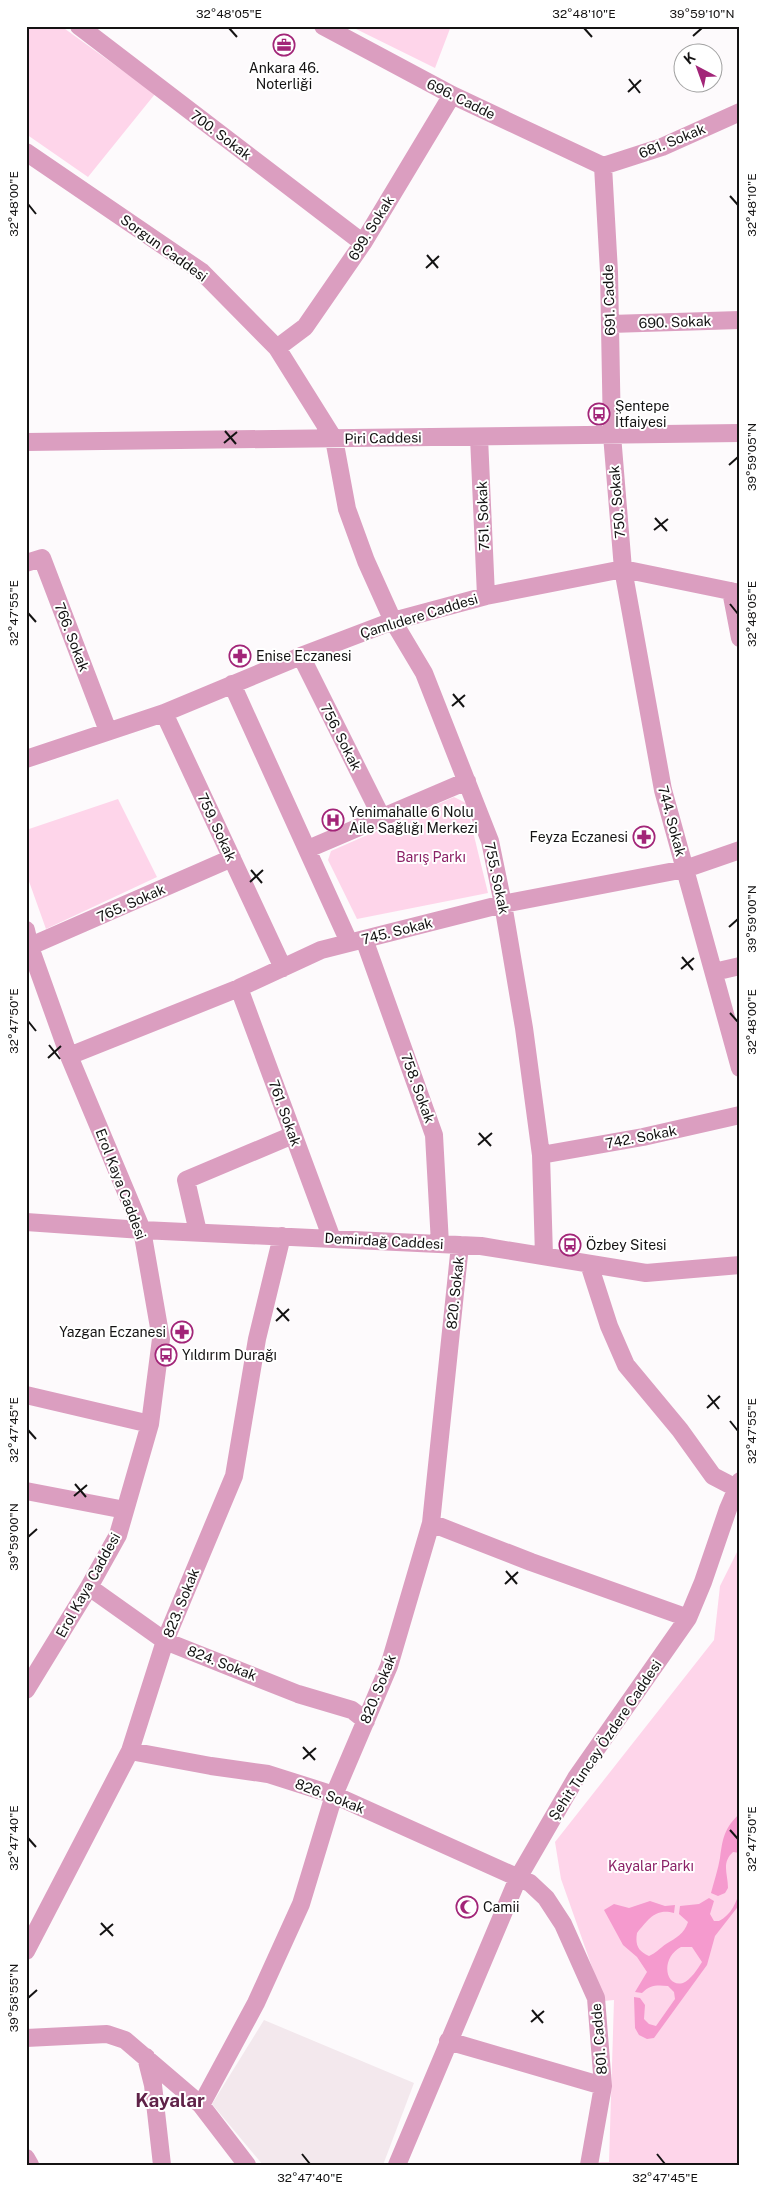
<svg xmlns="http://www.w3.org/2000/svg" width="766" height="2191" viewBox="0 0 766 2191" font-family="'Public Sans',sans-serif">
	<rect width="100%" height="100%" fill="#fdfafc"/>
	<path fill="#f3e8ed" d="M264,2020l150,63 -31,82h-120l-51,-61z"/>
	<path fill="#fed5ea" d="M26,26h35l94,68 -67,83 -62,-43z
		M350,26h101l-16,42z
		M454,797l12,6 22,90 -131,26 -29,-59 3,-9z
		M118,799l39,78 -111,52 -20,-56v-43z
		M740,1546v619h-144v-3h13l5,-162 -10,1 -43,-122 -6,-37 159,-202 6,-54z"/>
	<path fill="#f59ace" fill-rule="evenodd" d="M740,1813v40l-7,-1c-12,11 -5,22 -5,36l-3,5 -7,3 -7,-3c3,-12 7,-23 9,-35 3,-21 4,-29 20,-45z
		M740,1889v15l-25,32 -8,29 -53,73 -7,1 -8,-4 -4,-7 -1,-31 6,1 5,7 -1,14 5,5 7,2 19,-27 -1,-7 -6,-6c-12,-1 -18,-1 -26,7l-7,-1 12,-20 -10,-15 -14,-12 -19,-35 10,-6 15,4 21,-7 15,5 10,-1 -1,8c-19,-5 -26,7 -37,20 -2,12 1,18 12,23 7,-3 11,-8 17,-12 10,-6 18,-10 22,-22l-9,-8 1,-8 19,-2 10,-6 5,3 -4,13 4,7h5c12,-6 18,-19 21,-32zM681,1947h11l10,15c-4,6 -11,18 -19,21 -18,5 -23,-25 -2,-36z"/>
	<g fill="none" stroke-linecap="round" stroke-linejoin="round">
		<path stroke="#db9ec0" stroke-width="18" d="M79,26l284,217
			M323,26l129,69 151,71
			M26,152l176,120 75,76 57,91 13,70 19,52 27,60 31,52 66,168 13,63 21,124 17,127 3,101
			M603,166l6,106 3,163 11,134 40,221 77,278
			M603,166l59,-19 78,-35
			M610,324l130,-4
			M277,348l28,-21 58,-84 89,-148
			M479,437l7,159
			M26,442l714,-9
			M26,563l16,-5 66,173
			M731,591l9,47
			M301,656l81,162
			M232,684l117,258
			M164,713l119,255
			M26,759l138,-46 137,-57 92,-35 93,-25 137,-27 117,24
			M308,849l159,-68
			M26,930l4,17 39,109 73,174 19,109 -11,85 -32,111 -29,52 -63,103
			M364,939l70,196 6,109
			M26,948l206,-90
			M714,972l26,-6
			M239,988l93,251
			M69,1056l170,-68 82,-38 182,-46 182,-35 55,-19
			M541,1155l102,-18 97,-22
			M26,1222l116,8 339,16 165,27 94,-8
			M198,1232l-12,-52 107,-45
			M589,1264l20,62 17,39 54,65 33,46 23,12
			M26,1395l124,29
			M26,1491l99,19
			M431,1523l100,39 157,56
			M89,1587l76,54 133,53 54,16 14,11
			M130,1751l81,15 57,8 66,21 196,88 16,15 17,26 33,74 7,88 -14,79
			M26,1951l104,-200 35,-110 69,-165 23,-137 25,-103
			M26,2038l81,-4 18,6 76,65 46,60
			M448,2041l155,45
			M146,2057l7,28 9,80
			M201,2105l55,-102 45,-99 33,-109 55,-129 42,-143 29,-278
			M26,2158l4,7
			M397,2165l121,-287 58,-100 112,-160 15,-36 25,-73 12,-28"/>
	</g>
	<path fill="none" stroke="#141313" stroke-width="2" d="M229,28l8,9M584,28l8,9M693,36l9,-8M629,79l11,14M628,92l13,-12M730,196l8,9M28,204l8,10M427,255l11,13M426,268l13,-12M225,431l11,13M224,443l13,-11M729,465l9,-8M655,518l12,13M654,530l14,-11M730,604l8,10M28,613l8,9M453,694l11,13M452,706l13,-11M251,870l11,13M250,882l13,-12M729,927l9,-8M682,957l11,13M681,969l13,-11M730,1013l8,9M28,1021l8,10M49,1045l11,14M48,1058l13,-12M479,1133l12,13M478,1145l14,-12M277,1308l12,13M276,1321l13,-12M708,1395l11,14M707,1408l13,-12M730,1421l8,10M28,1430l8,9M75,1484l11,13M74,1496l13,-11M28,1537l9,-8M506,1571l11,13M505,1584l13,-12M303,1747l12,13M303,1759l13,-11M730,1830l8,9M28,1838l8,9M101,1923l12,13M100,1935l13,-11M28,1998l9,-8M532,2010l11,13M531,2022l13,-11M302,2154l8,10M657,2154l8,10"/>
	<defs>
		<g id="office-ring" transform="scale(1.125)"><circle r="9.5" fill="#fff" stroke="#a22578" stroke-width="1.5"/><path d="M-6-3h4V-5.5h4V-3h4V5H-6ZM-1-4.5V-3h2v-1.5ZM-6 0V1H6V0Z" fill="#a22578"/></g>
		<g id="bus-ring" transform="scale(1.125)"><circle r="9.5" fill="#fff" stroke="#a22578" stroke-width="1.5"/><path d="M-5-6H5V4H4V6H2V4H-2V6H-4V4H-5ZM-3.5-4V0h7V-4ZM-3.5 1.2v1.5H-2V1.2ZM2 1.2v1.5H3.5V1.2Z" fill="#a22578"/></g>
		<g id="pharmacy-ring" transform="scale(1.125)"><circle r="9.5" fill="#fff" stroke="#a22578" stroke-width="1.5"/><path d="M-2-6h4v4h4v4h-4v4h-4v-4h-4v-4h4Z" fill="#a22578"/></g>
		<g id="hospital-ring" transform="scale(1.125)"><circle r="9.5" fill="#fff" stroke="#a22578" stroke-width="1.5"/><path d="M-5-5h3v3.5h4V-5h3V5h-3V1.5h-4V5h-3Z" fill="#a22578"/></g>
		<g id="mosque-ring" transform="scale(1.125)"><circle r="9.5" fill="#fff" stroke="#a22578" stroke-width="1.5"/><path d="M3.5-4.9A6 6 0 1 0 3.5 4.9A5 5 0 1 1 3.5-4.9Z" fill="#a22578"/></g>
	</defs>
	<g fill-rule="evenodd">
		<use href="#office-ring" x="284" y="45"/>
		<use href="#bus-ring" x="599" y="414"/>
		<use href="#pharmacy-ring" x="240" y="656"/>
		<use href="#hospital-ring" x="333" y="820"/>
		<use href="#pharmacy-ring" x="644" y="837"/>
		<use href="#bus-ring" x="570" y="1245"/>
		<use href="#pharmacy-ring" x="182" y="1332"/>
		<use href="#bus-ring" x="166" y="1355"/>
		<use href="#mosque-ring" x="467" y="1907"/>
	</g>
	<g text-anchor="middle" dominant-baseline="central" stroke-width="4" stroke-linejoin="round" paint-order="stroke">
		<g font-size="14" fill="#141313" stroke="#fff" text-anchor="start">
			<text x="284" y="68" text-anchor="middle">Ankara 46.<tspan x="284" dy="16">Noterliği</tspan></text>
			<text x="615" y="406">Şentepe<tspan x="615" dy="16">İtfaiyesi</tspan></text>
			<text x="256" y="656">Enise Eczanesi</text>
			<text x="349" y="812">Yenimahalle 6 Nolu<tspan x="349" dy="16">Aile Sağlığı Merkezi</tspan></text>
			<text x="628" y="837" text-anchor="end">Feyza Eczanesi</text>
			<text x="586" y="1245">Özbey Sitesi</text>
			<text x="166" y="1332" text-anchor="end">Yazgan Eczanesi</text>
			<text x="182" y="1355">Yıldırım Durağı</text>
			<text x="483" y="1907">Camii</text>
		</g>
		<g font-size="14" fill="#141313" stroke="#fff">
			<text transform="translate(461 99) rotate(26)">696. Cadde</text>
			<text transform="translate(221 135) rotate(37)">700. Sokak</text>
			<text transform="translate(672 141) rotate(-22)">681. Sokak</text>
			<text transform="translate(371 228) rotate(-58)">699. Sokak</text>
			<text transform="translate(164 248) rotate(36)">Sorgun Caddesi</text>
			<text transform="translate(609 300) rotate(-92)">691. Cadde</text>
			<text transform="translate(675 322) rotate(-2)">690. Sokak</text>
			<text transform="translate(383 438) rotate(-1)">Piri Caddesi</text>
			<text transform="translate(617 502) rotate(-95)">750. Sokak</text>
			<text transform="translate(483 516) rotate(-92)">751. Sokak</text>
			<text transform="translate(419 616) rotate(-17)">Çamlıdere Caddesi</text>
			<text transform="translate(72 637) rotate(69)">766. Sokak</text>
			<text transform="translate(341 737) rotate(63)">756. Sokak</text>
			<text transform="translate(672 821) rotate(75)">744. Sokak</text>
			<text transform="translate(217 827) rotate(65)">759. Sokak</text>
			<text transform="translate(497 878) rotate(78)">755. Sokak</text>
			<text transform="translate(131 903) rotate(-24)">765. Sokak</text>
			<text transform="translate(397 931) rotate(-14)">745. Sokak</text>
			<text transform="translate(418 1088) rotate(70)">758. Sokak</text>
			<text transform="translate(285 1113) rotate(70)">761. Sokak</text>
			<text transform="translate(641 1137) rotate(-11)">742. Sokak</text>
			<text transform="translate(121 1184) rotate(69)">Erol Kaya Caddesi</text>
			<text transform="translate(384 1241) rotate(3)">Demirdağ Caddesi</text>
			<text transform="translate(455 1293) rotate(-84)">820. Sokak</text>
			<text transform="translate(88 1585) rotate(-61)">Erol Kaya Caddesi</text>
			<text transform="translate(181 1603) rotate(-68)">823. Sokak</text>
			<text transform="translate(222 1663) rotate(21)">824. Sokak</text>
			<text transform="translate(378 1689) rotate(-68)">820. Sokak</text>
			<text transform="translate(605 1740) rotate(-56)">Şehit Tuncay Özdere Caddesi</text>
			<text transform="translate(330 1796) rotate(21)">826. Sokak</text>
			<text transform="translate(599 2039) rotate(-95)">801. Cadde</text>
		</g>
		<g font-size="14" fill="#8b2267" stroke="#fff">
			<text x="431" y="857">Barış Parkı</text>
			<text x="651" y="1866">Kayalar Parkı</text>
		</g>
		<g font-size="19" font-weight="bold" fill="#5f2248" stroke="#fff">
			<text x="170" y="2100">Kayalar</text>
		</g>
	</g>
	<rect width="766" height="2191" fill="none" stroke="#ffffff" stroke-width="55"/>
	<g transform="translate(698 68) rotate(319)"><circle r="24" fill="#ffffff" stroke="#a1a1a1"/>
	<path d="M0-4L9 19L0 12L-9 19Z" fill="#a22578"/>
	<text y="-8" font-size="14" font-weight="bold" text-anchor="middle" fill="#141313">K</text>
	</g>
	<rect x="28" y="28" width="710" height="2136" fill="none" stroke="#141313" stroke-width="2"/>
	<g font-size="12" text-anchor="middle" fill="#141313">
		<text x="229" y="18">32°48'05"E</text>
		<text x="584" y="18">32°48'10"E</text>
		<text x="702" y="18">39°59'10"N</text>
		<text transform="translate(14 204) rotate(-90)" y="4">32°48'00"E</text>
		<text transform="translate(752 205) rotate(-90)" y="4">32°48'10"E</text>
		<text transform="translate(752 457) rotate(-90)" y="4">39°59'05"N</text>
		<text transform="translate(14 613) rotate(-90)" y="4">32°47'55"E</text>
		<text transform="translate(752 614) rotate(-90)" y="4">32°48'05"E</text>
		<text transform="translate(752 919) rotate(-90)" y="4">39°59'00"N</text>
		<text transform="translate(14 1021) rotate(-90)" y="4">32°47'50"E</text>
		<text transform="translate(752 1022) rotate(-90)" y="4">32°48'00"E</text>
		<text transform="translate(14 1430) rotate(-90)" y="4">32°47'45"E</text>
		<text transform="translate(752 1431) rotate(-90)" y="4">32°47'55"E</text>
		<text transform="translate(14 1537) rotate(-90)" y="4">39°59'00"N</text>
		<text transform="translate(14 1838) rotate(-90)" y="4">32°47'40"E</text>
		<text transform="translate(752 1839) rotate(-90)" y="4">32°47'50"E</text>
		<text transform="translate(14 1998) rotate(-90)" y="4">39°58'55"N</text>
		<text x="310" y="2182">32°47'40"E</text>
		<text x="665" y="2182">32°47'45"E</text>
	</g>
</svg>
